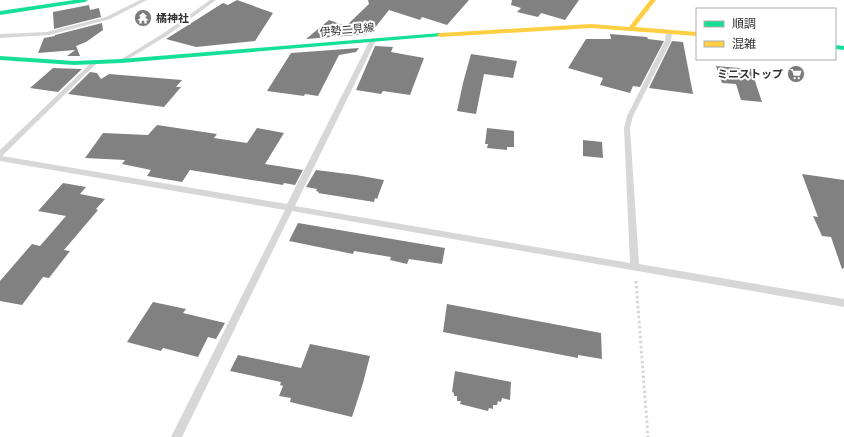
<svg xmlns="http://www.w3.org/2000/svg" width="844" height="437" viewBox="0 0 844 437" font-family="'Sofia Sans Condensed','Noto Sans JP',sans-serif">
	<rect width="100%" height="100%" fill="#fff"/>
	<path fill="#818181" d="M237,0l36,13 -18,28 -59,6 -30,-8 57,-36 5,2z
		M368,0h101l-22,25 -25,-8 -2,3 -31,-10 -19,24 -64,5 23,-19 17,6 23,-22z
		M512,0h67l-14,20 -24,-7 -3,4 -21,-5 4,-4 -10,-3z
		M89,5l1,5 9,-2 2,9 -47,12 -1,-17z
		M102,23l1,7 -17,12 -10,4 4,10h-13l8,-6 -37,3 6,-15 11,-2v-1z
		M610,34l37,3 1,2 16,2 -24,46 -7,-1 -3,7 -30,-8 3,-7 -35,-10 18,-29h25z
		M672,41l11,1 10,52 -44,-6z
		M375,46l18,1 -2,5 33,6 -14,37 -27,-4 -2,3 -25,-4z
		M359,48l-3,4 -17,3 -21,41 -13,-2 -1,2 -37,-5 24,-38z
		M471,54l46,7 -4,17 -29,-4 -8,40 -19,-3 6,-28z
		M716,66l35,3 11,33 -21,-2 -5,-16 -14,-1z
		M53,68l29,1 -24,23 -28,-4z
		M90,72l7,1 4,6 8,-5 73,6 -6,7h5l-17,20 -96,-13z
		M157,125l60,9 -3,4 33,5 10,-15 27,5 -19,31 38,6 -8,15 -11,-2 -1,2 -93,-15 -8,12 -35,-6 4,-6 -29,-6 3,-4 -40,-2 18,-25 45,2z
		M487,128l27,3v16h-7v3l-20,-2 1,-4h-3z
		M583,140l19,2 1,16 -20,-2z
		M316,170l40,5 28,5 -7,19 -2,-1 -1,4 -56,-9 1,-1 -3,-1 1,-2 -11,-2z
		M802,174l42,6v88l-2,1 -11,-32 -9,-1 -9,-20 5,1z
		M63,183l23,4 -6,7 25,5 -9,10 2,1 -34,40 6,1 -21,27 -6,-1 -21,28 -22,-4v-20l32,-37 8,2 26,-30 -28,-5z
		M298,223l147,25 -3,16 -33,-5 -2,5 -17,-4 1,-3 -37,-6 -1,3 -64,-13z
		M153,302l33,7 -3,4 42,10 -9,16 -8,-2 -10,20 -35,-9 -2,3 -34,-9z
		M447,304l154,29 1,26 -24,-4v3l-135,-26z
		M310,344l60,12 -7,27 -11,34 -62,-15 1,-4 -12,-2 4,-10 -3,-1 1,-3 -51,-11 8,-16 63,13z
		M455,371l56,11 -1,18 -8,-2 -1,4 -3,-1 -1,4h-4v4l-4,-1 -1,3 -28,-7 1,-3h-4v-5h-3v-3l-2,-1z"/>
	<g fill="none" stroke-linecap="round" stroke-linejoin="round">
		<path stroke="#d7d7d7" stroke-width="3" stroke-dasharray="2.5 2.5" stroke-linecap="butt" d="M636,281l12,156"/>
		<path fill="#d7d7d7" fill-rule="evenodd" d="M140,0h7l-37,19 -61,16 -49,3v-4l47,-2 59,-15z
			M210,0h6l-48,35 -43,26 -2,1 -3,-2 44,-27z
			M669,30l3,2 -1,9 -38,75 -3,12 9,136 205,35v8l-552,-96 -110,226h-11l114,-227 -285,-49v-11l93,-89h4v2l-95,93 285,48 83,-164 3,-2 3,2 -81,166 335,57 -6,-135 3,-12 38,-75 1,-9z"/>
		<path fill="#16e098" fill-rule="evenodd" d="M74,0h14l-3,2 -85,13v-4z
			M440,33l2,1v2l-321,27 -47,2 -74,-5v-4l74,5 47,-2z
			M835,45l9,1v4l-9,-1z"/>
		<path fill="#ffcf43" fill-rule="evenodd" d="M650,0h6l-21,27 62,5v4l-106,-8 -151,9 -3,-2 3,-2 151,-9 38,3z"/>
	</g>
	<defs>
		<g id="temple-disc" transform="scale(0.9)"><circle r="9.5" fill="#7a7a7a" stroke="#fff"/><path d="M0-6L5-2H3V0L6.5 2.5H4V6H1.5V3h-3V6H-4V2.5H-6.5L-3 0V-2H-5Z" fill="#fff"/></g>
		<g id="supermarket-disc" transform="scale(0.9)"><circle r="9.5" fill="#7a7a7a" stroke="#fff"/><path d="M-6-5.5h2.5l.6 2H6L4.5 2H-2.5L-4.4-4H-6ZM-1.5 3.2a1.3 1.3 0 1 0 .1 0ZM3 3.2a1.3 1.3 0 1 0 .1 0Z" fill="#fff"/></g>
	</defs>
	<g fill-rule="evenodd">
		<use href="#temple-disc" x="143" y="18"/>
		<use href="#supermarket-disc" x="796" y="74"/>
	</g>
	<g text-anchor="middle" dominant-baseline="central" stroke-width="4" stroke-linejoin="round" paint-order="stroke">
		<g font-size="11" font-weight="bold" fill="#333" stroke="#fff" text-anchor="start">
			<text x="156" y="18">橘神社</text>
			<text x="783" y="74" text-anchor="end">ミニストップ</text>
		</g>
		<g font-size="11" fill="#333" stroke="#fff">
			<text transform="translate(347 30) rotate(-5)">伊勢二見線</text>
		</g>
	</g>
	<rect x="696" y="8" width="140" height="52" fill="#ffffff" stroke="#adadad"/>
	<rect x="704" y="21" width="20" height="6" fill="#16e098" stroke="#adadad"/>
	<text x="732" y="28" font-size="12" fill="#333333">順調</text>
	<rect x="704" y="41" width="20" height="6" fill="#ffcf43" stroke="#adadad"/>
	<text x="732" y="48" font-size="12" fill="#333333">混雑</text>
</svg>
